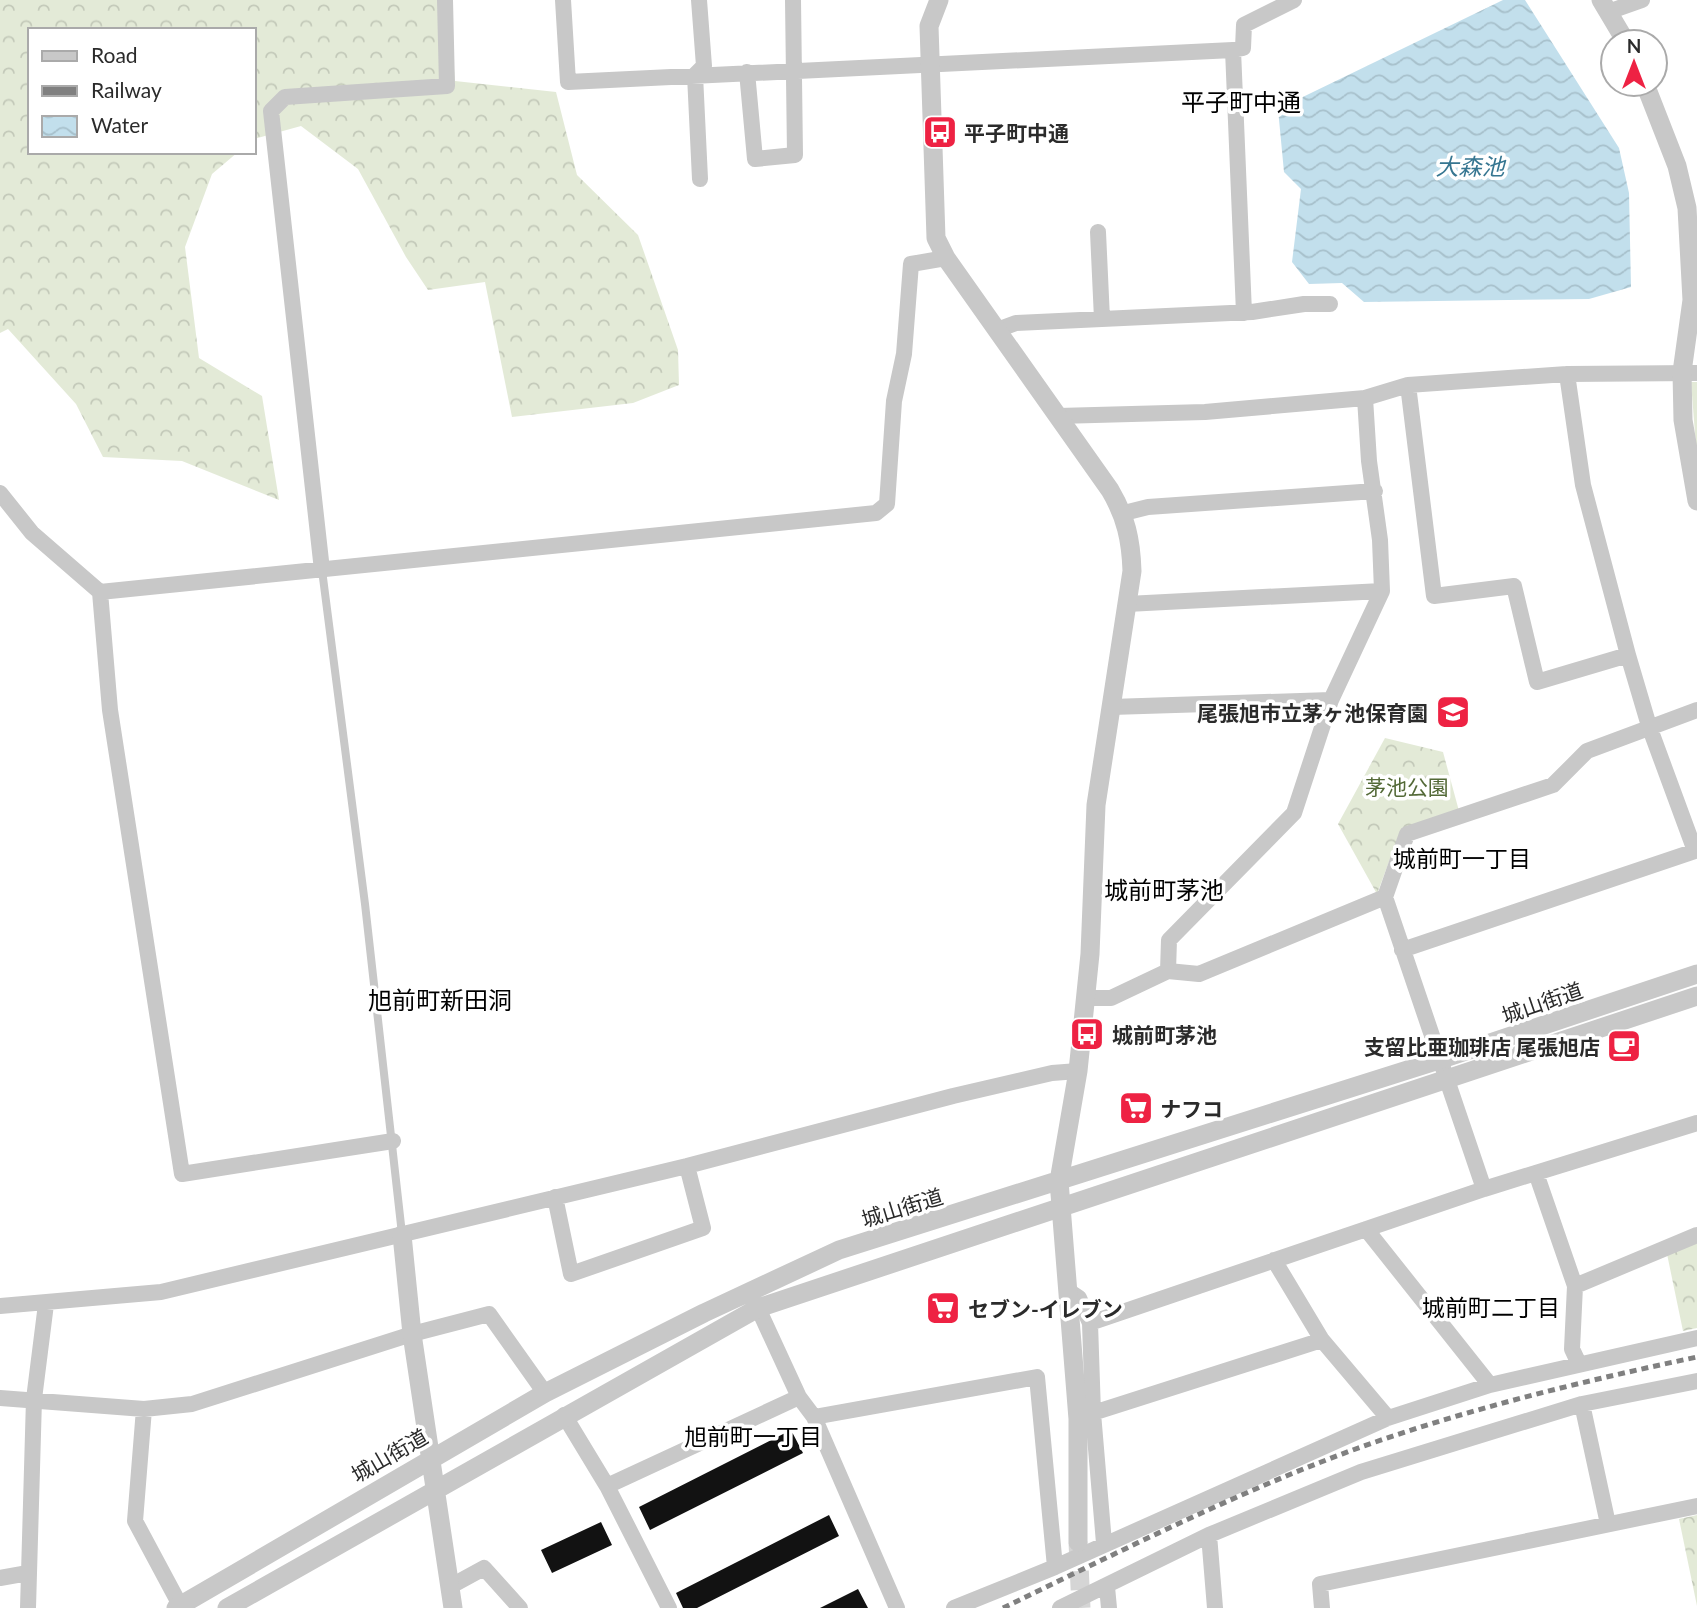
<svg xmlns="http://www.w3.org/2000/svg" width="1697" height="1608" viewBox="0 0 1697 1608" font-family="Lato,'Noto Sans JP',sans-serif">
	<defs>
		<pattern id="forest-crowns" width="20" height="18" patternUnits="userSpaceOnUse" patternTransform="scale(1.75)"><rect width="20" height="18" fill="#e3ead7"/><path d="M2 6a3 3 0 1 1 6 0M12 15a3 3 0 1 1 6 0" fill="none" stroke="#c3c9b9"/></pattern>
		<pattern id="cemetery-stones" width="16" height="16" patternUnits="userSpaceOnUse" patternTransform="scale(1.75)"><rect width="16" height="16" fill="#e3ead7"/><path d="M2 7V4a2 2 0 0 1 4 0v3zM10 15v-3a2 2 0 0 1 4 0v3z" fill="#c3c9b9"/></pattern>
		<pattern id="water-waves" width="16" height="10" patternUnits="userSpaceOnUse" patternTransform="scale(1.75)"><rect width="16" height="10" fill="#c2dfec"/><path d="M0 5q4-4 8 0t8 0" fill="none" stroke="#a7c0cb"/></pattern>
	</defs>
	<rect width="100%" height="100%" fill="#fff"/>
	<path fill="url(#forest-crowns)" d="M0,0h448l7,81 101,11 21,83 61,60 40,115 1,35 -46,18 -121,14 -27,-135 -57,8 -22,-33 -48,-88 -57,-43 -47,13v-109h-224v122h208l-26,22 -27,73 14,111 63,38 17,104 -97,-39 -79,-4 -27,-53 -68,-75 -8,4z
		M1385,738l58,14 16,59 -59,21 -23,62 -39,-70z
		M1697,1243v85l-14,3 -16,-77z
		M1697,1515v91l-18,-87z"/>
	<path fill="url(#cemetery-stones)" d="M1691,382h6v77z"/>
	<path fill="url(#water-waves)" d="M1503,0h22l94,148 10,45 2,94 -42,12 -225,3 -22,-19 -33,1 -17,-22 9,-73 -17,-17 -6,-63z"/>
	<path fill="#121212" d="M791,1430l12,23 -153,77 -11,-23z
		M829,1515l10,21 -142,72h-14l-7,-15z
		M601,1522l11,23 -60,28 -11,-23z
		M858,1589l10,19h-48z"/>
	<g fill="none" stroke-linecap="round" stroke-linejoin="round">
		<path stroke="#d5d5d5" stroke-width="19" stroke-dasharray="19 10" stroke-linecap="butt" d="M1078,1542l3,66"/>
		<path stroke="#c8c8c8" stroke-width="8" d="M322,570l43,334 37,330"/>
		<path stroke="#c8c8c8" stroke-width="16" d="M563,0l5,82 665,-32 10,-2 1,-23 50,-25
			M699,0l5,66 -9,9 5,104
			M1608,12l34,-12
			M1233,50l11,263
			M747,72l8,87 40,-4 -2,-155
			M1098,232l4,87
			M997,330l19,-7 236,-11 52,-8h26
			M1408,385l26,211 80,-10 23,96 91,-27
			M1058,416l147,-4 160,-14 43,-13 159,-11 130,-1
			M0,493l32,40 68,59 776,-79 11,-9 7,-103 10,-47 7,-90 35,-6
			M1124,513l24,-6 227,-16
			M322,570l-51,-459 14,-14 162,-11 -2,-86
			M100,592l10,118 72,464 211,-33
			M1127,604l255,-13
			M1111,707l220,-7
			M1402,950l293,-99 -46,-125 -21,-71 -45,-170 -16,-111
			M1168,971l1,-31 125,-127 37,-113 51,-109 -2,-51 -11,-79 -4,-63
			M1085,998h26l57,-27 31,3 186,-77
			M1536,1173l39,113 -3,63 7,15
			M1484,1189l-99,-292 22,-63 146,-49 34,-34 110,-41
			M555,1197l16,77 132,-46 -16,-62
			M1366,1229l124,156
			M1274,1260l48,80 66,78
			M1575,1286l122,-51
			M1070,1292l9,6 11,25 3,90 11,130
			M0,1306l161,-14 526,-126 266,-70 99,-23 26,-2
			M758,1308l41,89 15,20 83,191
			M1090,1323l394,-134 213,-66
			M0,1398l144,11 48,-5 220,-70 77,-20 56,79
			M1582,1404l26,120
			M144,1409l-9,112 45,84
			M1093,1413l229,-73
			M564,1415l43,71 62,122
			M814,1417l223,-40 18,190
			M607,1486l192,-89
			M1209,1535l6,73
			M0,1578l28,-5
			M451,1586l33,-18 36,40
			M1107,1587l2,21
			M28,1608l6,-209 12,-95
			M954,1608l101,-41 333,-149 102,-33 207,-47
			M1060,1608l149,-73 152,-63 221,-68 115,-23
			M1322,1608l-2,-24 377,-78"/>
		<path stroke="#c8c8c8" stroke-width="19" d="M939,0l-10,26 7,212 10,20 164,232c16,27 21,50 22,81l-36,234 -6,149 -12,117 -19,110 19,238v123
			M1601,0l25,42
			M1645,84l32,82 10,42 5,92 -10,72 1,48 14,81
			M402,1235l10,99 41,274
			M176,1608l369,-215 159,-80 135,-63 600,-190 258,-86
			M227,1608l531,-300 939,-312"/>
		<path stroke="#808080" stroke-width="5" stroke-dasharray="7 5" stroke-linecap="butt" d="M1003,1608c114,-55 228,-113 347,-157 113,-41 229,-69 347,-94"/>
	</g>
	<defs>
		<g id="bus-square" transform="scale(1.75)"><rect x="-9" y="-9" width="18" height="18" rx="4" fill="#ee2243" stroke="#fff"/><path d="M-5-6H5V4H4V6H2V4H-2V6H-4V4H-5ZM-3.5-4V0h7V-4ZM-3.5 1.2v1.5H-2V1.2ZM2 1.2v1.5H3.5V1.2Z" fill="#fff"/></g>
		<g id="school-square" transform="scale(1.75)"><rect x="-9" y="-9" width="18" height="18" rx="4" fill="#ee2243" stroke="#fff"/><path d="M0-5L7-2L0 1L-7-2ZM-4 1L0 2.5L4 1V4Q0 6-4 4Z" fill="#fff"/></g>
		<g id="cafe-square" transform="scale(1.75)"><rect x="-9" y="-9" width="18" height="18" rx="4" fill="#ee2243" stroke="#fff"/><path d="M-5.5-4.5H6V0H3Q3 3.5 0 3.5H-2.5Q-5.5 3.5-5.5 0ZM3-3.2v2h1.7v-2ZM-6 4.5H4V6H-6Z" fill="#fff"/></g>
		<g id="supermarket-square" transform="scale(1.75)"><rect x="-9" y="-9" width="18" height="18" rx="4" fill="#ee2243" stroke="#fff"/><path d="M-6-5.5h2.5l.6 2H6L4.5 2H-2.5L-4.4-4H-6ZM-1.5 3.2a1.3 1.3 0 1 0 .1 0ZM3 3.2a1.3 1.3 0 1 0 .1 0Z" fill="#fff"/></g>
	</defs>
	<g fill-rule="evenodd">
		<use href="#bus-square" x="940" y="132"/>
		<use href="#school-square" x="1453" y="712"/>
		<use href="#bus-square" x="1087" y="1034"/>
		<use href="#cafe-square" x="1624" y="1046"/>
		<use href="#supermarket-square" x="1136" y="1108"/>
		<use href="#supermarket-square" x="943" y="1308"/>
	</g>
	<g text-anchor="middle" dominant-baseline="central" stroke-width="7" stroke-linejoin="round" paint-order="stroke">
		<g font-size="21" font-weight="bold" fill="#2b2b2b" stroke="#fff" text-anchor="start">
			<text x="964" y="132">平子町中通</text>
			<text x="1428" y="712" text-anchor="end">尾張旭市立茅ヶ池保育園</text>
			<text x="1112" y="1034">城前町茅池</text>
			<text x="1600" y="1046" text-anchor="end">支留比亜珈琲店 尾張旭店</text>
			<text x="1160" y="1108">ナフコ</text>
			<text x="968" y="1308">セブン-イレブン</text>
		</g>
		<g font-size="21" fill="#536937" stroke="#fff">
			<text x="1407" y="786">茅池公園</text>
		</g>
		<g font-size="21" fill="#2b2b2b" stroke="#fff">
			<text transform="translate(1542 1002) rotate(-19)">城山街道</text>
			<text transform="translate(902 1207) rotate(-17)">城山街道</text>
			<text transform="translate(389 1455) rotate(-30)">城山街道</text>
		</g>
		<g font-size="23" font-style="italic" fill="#367691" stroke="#fff">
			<text x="1470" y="166">大森池</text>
		</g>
		<g font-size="23" fill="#000" stroke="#fff">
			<text x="1462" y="858">城前町一丁目</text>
			<text x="1491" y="1307">城前町二丁目</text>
			<text x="753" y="1436">旭前町一丁目</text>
		</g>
		<g font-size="24" fill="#000" stroke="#fff">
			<text x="1241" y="101">平子町中通</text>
			<text x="1164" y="889">城前町茅池</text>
			<text x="440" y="999">旭前町新田洞</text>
		</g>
	</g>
	<rect x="28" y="28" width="228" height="126" fill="#ffffff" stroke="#aaaaaa" stroke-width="2"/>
	<rect x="42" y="51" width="35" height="10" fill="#c8c8c8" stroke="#aaaaaa" stroke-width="2"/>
	<text x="91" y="63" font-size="21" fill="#2b2b2b">Road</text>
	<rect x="42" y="86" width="35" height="10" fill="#808080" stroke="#aaaaaa" stroke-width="2"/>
	<text x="91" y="98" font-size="21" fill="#2b2b2b">Railway</text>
	<rect x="42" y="116" width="35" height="21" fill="url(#water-waves)" stroke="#aaaaaa" stroke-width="2"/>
	<text x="91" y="133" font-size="21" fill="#2b2b2b">Water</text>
	<g transform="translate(1634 63)"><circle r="33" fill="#ffffff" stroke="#aaaaaa" stroke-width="2"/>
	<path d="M0-5L12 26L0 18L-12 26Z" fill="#ee2243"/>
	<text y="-10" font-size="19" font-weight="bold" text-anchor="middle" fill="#2b2b2b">N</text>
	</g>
</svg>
